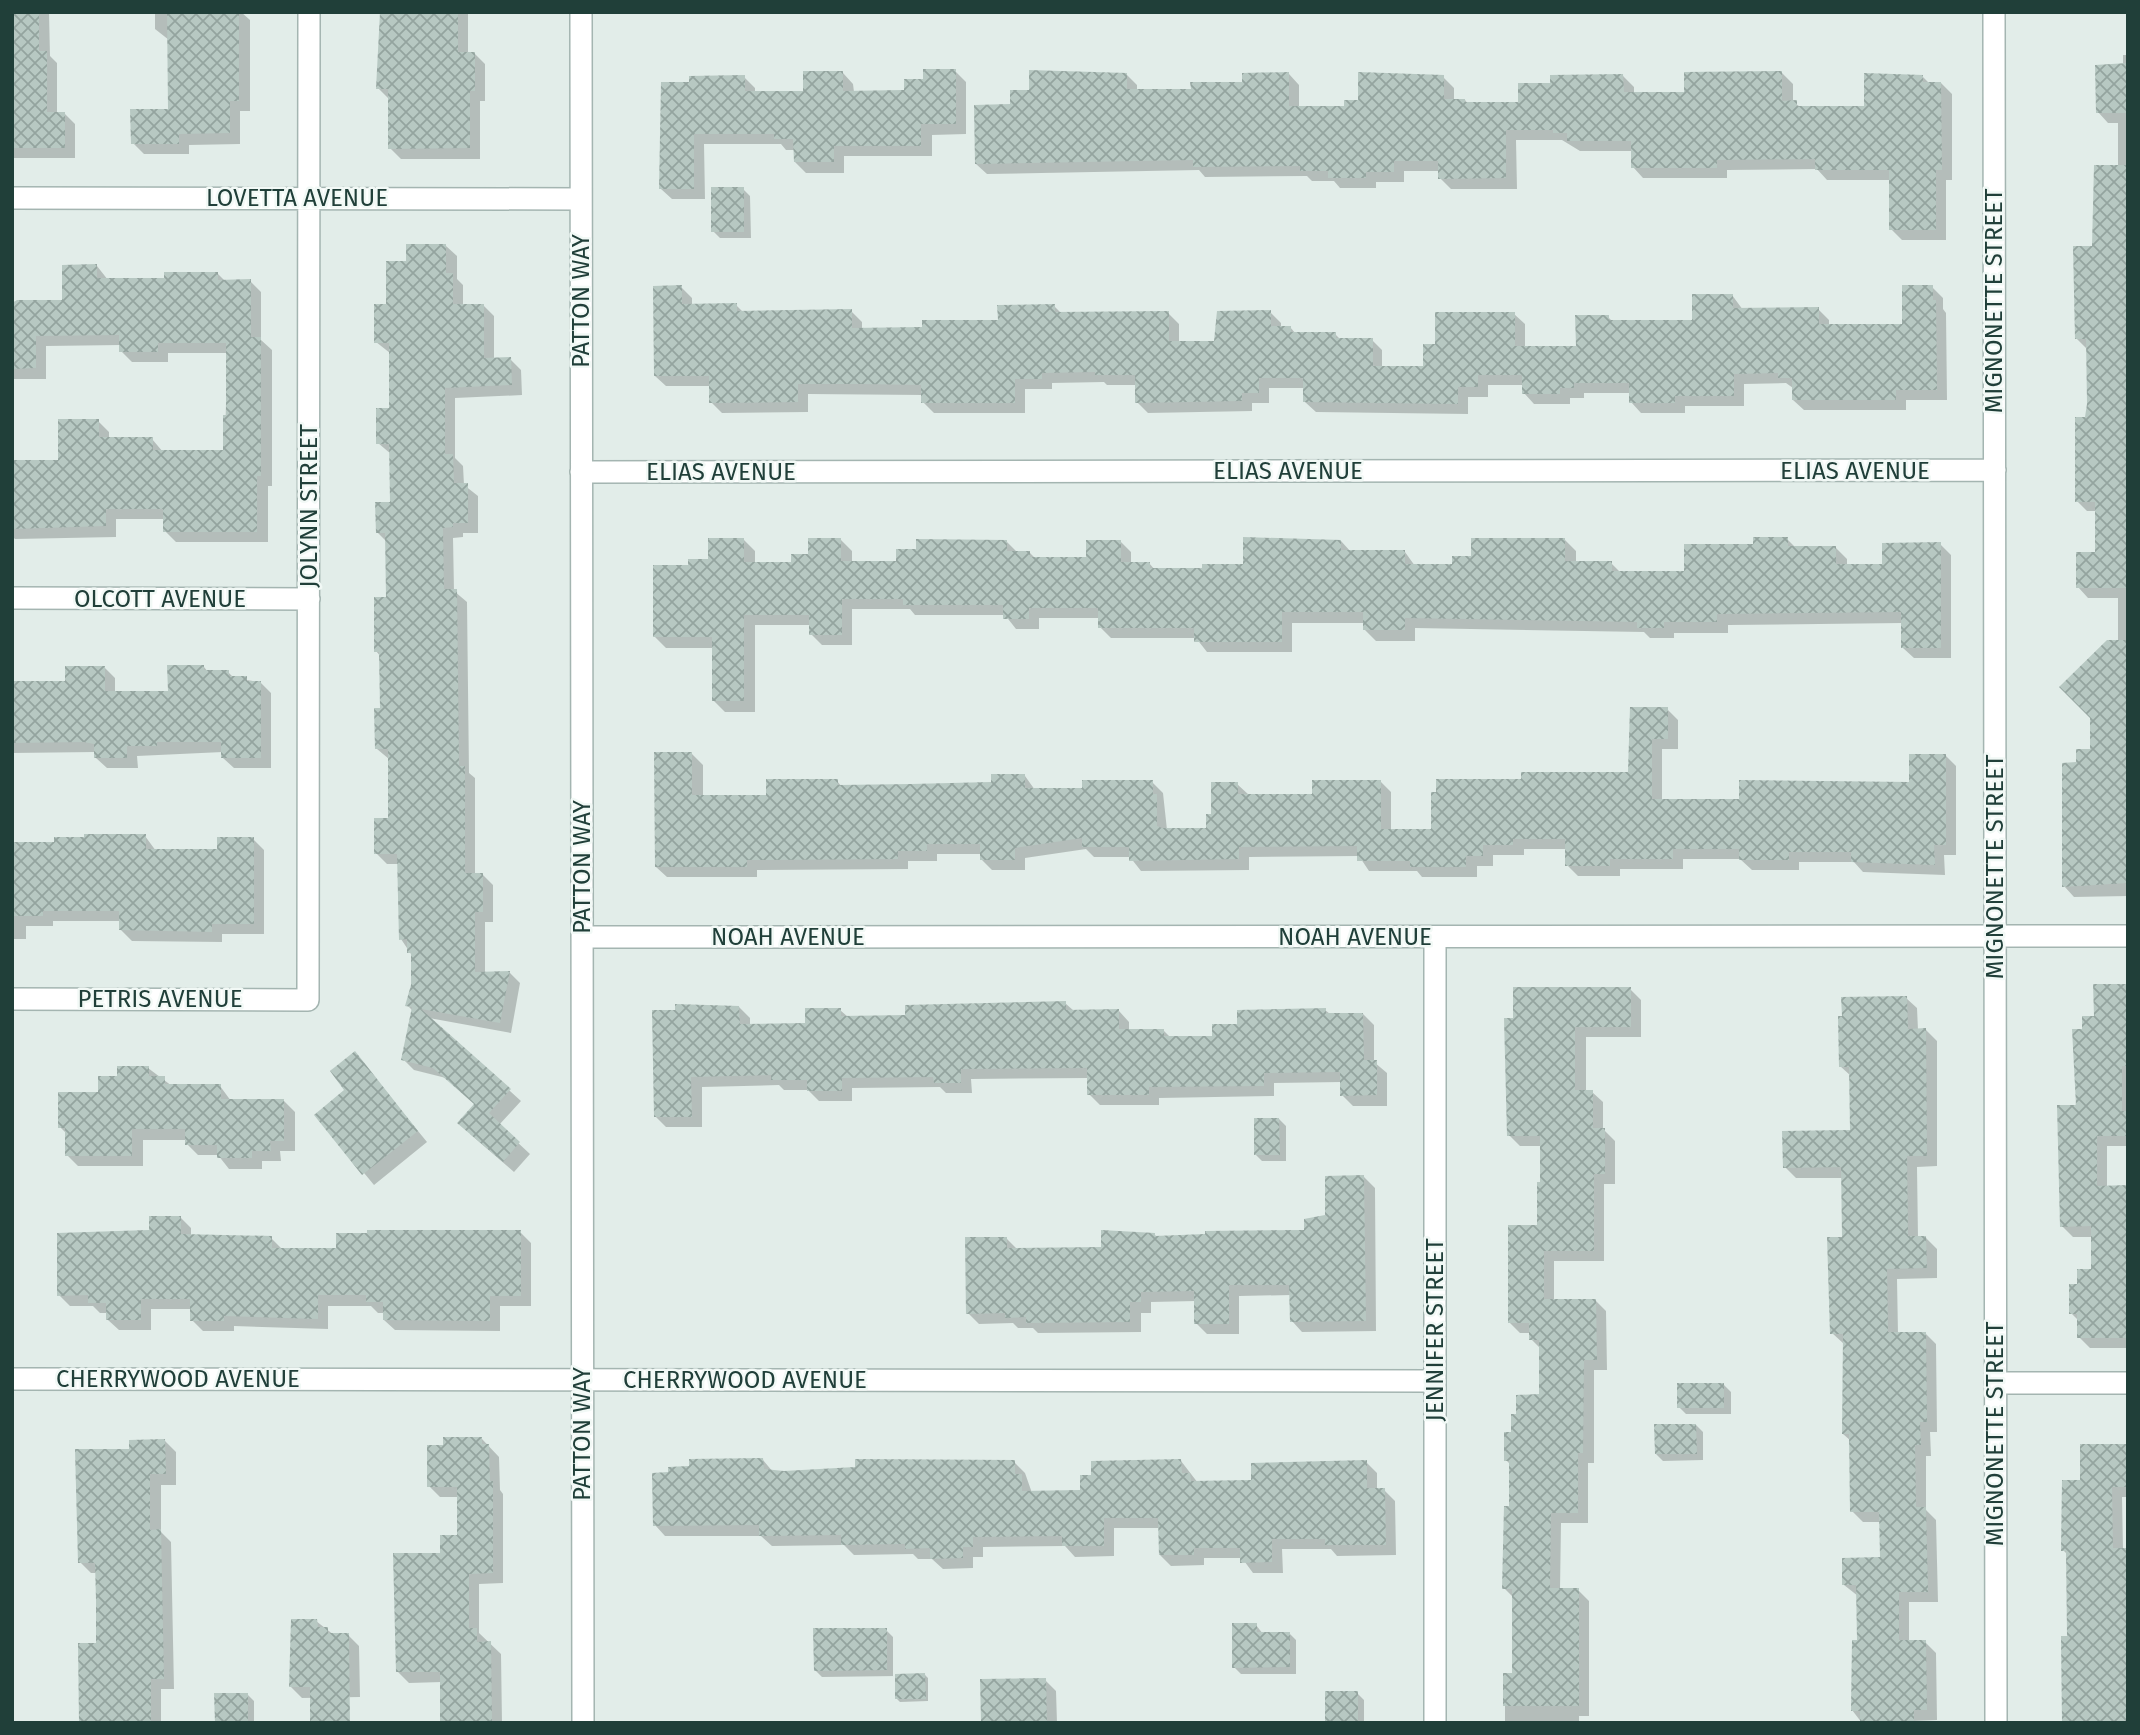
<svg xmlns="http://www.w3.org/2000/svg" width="2140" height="1735" viewBox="0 0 2140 1735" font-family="'Fira Sans',sans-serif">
	<defs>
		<pattern id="building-cross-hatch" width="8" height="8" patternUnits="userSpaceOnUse" patternTransform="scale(1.75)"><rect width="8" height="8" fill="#b7c8c2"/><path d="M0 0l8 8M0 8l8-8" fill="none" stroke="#94a49f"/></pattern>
	</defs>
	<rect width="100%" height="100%" fill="#e2ede9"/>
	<path fill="#0003" d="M12,12h37l1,44 7,7v50h7l11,11v34h-63z
		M155,12h86l9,8v91h-10v33l-51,1v9h-45l-11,-11 37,-32 -1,-71 -14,-11z
		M382,12h86v41h6l11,11v37h-5v58h-79l-11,-11v-48l-12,-12v-34h4z
		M2123,55h5v841l-54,1 -10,-11 14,-122 14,-13 26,-109v-44h-30l-10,-11 19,-33 -1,-43h-9l-10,-10 12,-96 -2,-56 -11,-11 18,-90 24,-81v-44h-10l-10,-11 25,-47z
		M955,71l11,11v52l-34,1v21h-88v17h-38l-11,-11v-12h-9l-5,-6h-77l1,55h-33l-11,-10 30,-106 53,-6 11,11v5h50l38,-20 10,11 1,8h52l18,-12z
		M1782,73l11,11v18l9,6h64l56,-32 7,7h12l11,11v86h-6v60h-44l-11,-11v-49h-64l-10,-11 -90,1v8h-84l-10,-11 -1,-16h-52l-18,-11h-46l1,49h-66l-11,-11v-7h-36v11h-28v6h-36l-6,-7h-22l-5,-5 -102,1 -6,-7 -212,4 -11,-10 36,-58 19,-14 95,-18 11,11v6h55l97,-17 10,11v22h47l97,-30 11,11v12h11l3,4h52l31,-19 72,-9 11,11v7h52z
		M743,189l7,7 1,42h-31l-7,-7z
		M446,246l11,10v23l6,6v21l20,-1 11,11v43h16l11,11 1,25 -67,3v60l8,8 1,19 14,11v37h-15v4l-10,1 1,53 13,11 2,171 6,5v96h7l11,11v37h-8v52l25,-1 10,10 -9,50 -82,-15 92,83 -22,24 31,29 -16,18 -44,-38 6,-29 -30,-27 -32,-8 -11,-11 10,-48 -6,-6 6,-20v-28l-12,-18 -2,-75h-12l-11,-11 13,-33v-61l-12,-10 5,-39 -1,-53 -5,-6 11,-52v-57l-10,-10 15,-29 -1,-49 -13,-11 12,-33v-57l-14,-11 11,-37 21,-42z
		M97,266l11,14h58l51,-7 8,8h25l11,11v48l11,10v136h-4v56h-92l-11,-11v-12h-49v18l-101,2 -3,-3v-75h48l38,-40 11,11v7h43l11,13h62l2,-99h-59v9h-36l-11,-11v-6l-75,1v33h-34v-77h52z
		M681,287l11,11v7h44l7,7 108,-1 11,11v8l62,-1 75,-7 55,-16 8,8 106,-1 11,11v19h37l54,-31 11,11v5l9,-1 6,7h39l6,6h31l10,10v17h43l12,-22 77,-31 11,10v24h52l31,-31 5,5 81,-1 38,-26 11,15 75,-1 11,11v6h75l28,-39 11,11v11l3,4 1,87h-41v10h-102l-11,-10v-12l-7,-5 -42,1v22h-59v7h-44l-10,-11v-9h-47v5h-14v6h-36l-10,-11v-8h-36v12h-20v17l-152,-2 -11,-10v-14h-36v15h-17v8l-104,2 -11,-11v-17h-30l-3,-3 -52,1v6h-27v24h-91l-11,-11v-7l-115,-1v18l-86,1 -11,-11v-16h-45l-11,-10z
		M1787,539l9,9h40l11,11v7h37l56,-22 11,11v103h-37l-11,-10v-25l-175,2v8h-54v5h-24l-6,-6 -229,-4v13h-39l-11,-11v-7h-73v29h-85l-11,-14h-85l-11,-11v-9h-61v11h-23l-11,-14h-90l-5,-6h-58v36h-30l-11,-11v-9h-56v87h-30l-11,-11v-53h-48l-11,-11 35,-70 20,-6 34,-21 11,11v13h38l48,-24 11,11v12h46l19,-13 89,-9 12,12h12l6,6h52l32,-18 11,11v11h18l6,7 90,-4 96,-25 10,11h54l10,14h39l18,-8 93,-18 11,11v12h35l10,10h65l69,-27z
		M104,667l11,11v15h54l35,-26 4,5h20l6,6 26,4 11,11v75h-37l-11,-10v-6l-86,4 1,12h-31l-11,-10v-6l-84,1v-71h55z
		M1667,709l11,11v29h-16v51h79l169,-16 35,-29 11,11v89h-12l1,20 -82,-3 -9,-10h-55v8h-47l-12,-11h-57v10h-63v7h-42l-11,-11v-16h-43v6h-31v11h-16v11h-55l-5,-6h-48l-10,-15 -110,1v13l-108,1 -11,-14h-36l-8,-8 -61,9v12h-33l-10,-10v-6h-45v7h-29v8l-151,1v7h-90l-11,-10 36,-113 11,11v32h65l69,-16 5,6 151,-4 32,-7 10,14h48l69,-8 11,11 4,37h41l5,-14 24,-32 12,11h64l68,-13 10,10v39h41l91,-51 107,-6z
		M145,836l11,15h63l34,-12 11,11v84h-42v8l-90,-1 -11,-11v-9h-68v5h-27v13h-14v-96h44z
		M2128,985v161h-21v41h21v161h-38l-11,-11v-16l-8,-8 7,-27 15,-15v-34h-20l-11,-11 22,-195z
		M1630,989l11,11v37h-55v55h6l11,10v27l12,12v43h-11v77h-50v39h41l11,11 1,59h-13v93h-6v60h-27l-1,67h18l11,11v115h-10v7h-74v-48h9v-77l-10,-10 7,-80v-43l-5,-5 12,-44 23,-20v-47l-10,-10v-6h-11l-11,-11 29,-95 4,-43v-38h-22l-11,-11 5,-115z
		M1906,998l11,10 1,22h8l11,11v125l-20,1 1,71h8l11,11v29l-40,1 1,55 27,-1 11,11 1,88h-7l1,24h-5v54l10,10 2,82h-29v40h16l11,11 1,67 -75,3 -10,-13 7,-68 -1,-46 -14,-11 37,-26v-37h-18l-11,-11 -1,-70 -8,-7 1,-90 -12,-11 12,-94 -1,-61h-47l-11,-11 67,-35 -1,-56 -11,-10z
		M1065,1003l9,8h45l10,11v9l34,-1 8,8 43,-1 25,-11 86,-16 5,4h33l11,11v37l13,11v33h-34l-11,-11v-13l-68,1v13l-115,2v7h-59l-11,-11v-16l-118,1 1,14h-26l-6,-6 -88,1v13h-33l-11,-11h-24l-5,-5 -77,2v40h-36l-11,-11 84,-109 11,11v7h57l33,-15 8,7h59z
		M355,1054l72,88 -53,43 -58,-70 31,-24z
		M148,1068l24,18h48l11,15h53l11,11v39h-15l1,10h-19v8h-33l-11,-14h-20l-11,-11v-4h-44v26h-65l-11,-11v-21l-7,-7 59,-50z
		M1279,1119l7,7v35h-24l-7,-7z
		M1364,1177l11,11 1,143 -74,1 -10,-11 -1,-26 -52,1v38h-32l-11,-11v-22l-45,1v11h-10v19l-103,1 -5,-5h-15l-5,-5 -34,1 -11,-11 39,-74 11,11 85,-1 51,-15 3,3 149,-6 21,-15z
		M181,1218l10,10v8l80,2 11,11 55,1 183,-18 11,11v63h-31v25l-105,-1 -11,-10v-7h-6l-7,-7h-43v23l-94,-3v5h-31l-11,-11v-11h-41v21h-32l-11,-10v-7h-8l-7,-7h-23l-11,-11 92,-63z
		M1724,1385l7,7v22h-45l-7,-7z
		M1696,1425l7,7v28l-40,1 -7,-7z
		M482,1439l17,18 1,33 3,4v89l-24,1v49l22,21 1,69h-60v-41l-33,1 -11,-11 44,-118 17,-18v-39h-19l-11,-11 16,-39z
		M165,1441l11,11v33h-15v47l10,10 3,147h-13v34h-81l18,-78 -1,-72h-6l-11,-11 50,-112z
		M2128,1446v51h-6l1,52 -54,89 -1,-83 -5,-5 19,-69z
		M763,1460l10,12 241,-10 11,11 7,20 50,-1 99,-31 17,22 55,-2 113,-19 11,11v17h7l11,11 1,54 -59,1 -6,-7h-49l1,24h-30l-11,-15h-38v7l-33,1 -11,-11v-27h-46v28l-39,1 -10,-11 -82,1v10h-10v11l-30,1 -11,-10h-14l-5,-5 -59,1 -10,-10 -72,1 -11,-10h-96l-10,-11z
		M316,1621l18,14h14l11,11 1,51 -58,1 -11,-11z
		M1256,1625l7,9 26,-1 7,7v34h-55l-7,-7z
		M886,1630l7,7v39l32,-1 3,3v23l-28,1 -3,-3v-23l-75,1 -7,-7z
		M1045,1680l11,11 1,32h-74z
		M1357,1693l7,7v23h-37z
		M247,1694l7,7v22h-37z"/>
	<path fill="url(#building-cross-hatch)" d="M12,12h27v39h8v61h18v36h-53z
		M167,12h72v89h-9v32l-51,1v10h-48l-1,-35h38z
		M380,12h78v40h17v39h-5v57l-82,1v-60h-12z
		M2128,63v50h-32l-1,-48z
		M923,69h33v55h-35v22h-87v16h-40l-1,-23h-19v-5h-80v55h-35l2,-107h28v-6l56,-1v16h58v-20h40v20l61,-1v-11h19z
		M1029,70l98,3v16h64l-1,-7h52v-9l47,-1v34h55v-6h14v-28l86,3v24h21v3h53v-19h32v-8l73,-1 1,18h60v-20l98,-1v30l15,-1v6h67v-33l59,2v7h18l1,88h-6v60h-47v-60h-74v-11l-98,1v8h-86v-27h-64v-8h-14v-3h-47v48l-68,1v-18h-44v11h-28v6h-38v-7h-28v-5l-107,1v-7l-218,4 -1,-59 36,-1v-14h19z
		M2094,165h34v423h-52v-36h19v-50h-20v-85h10l2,-13 -1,-65h-11l-2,-93h19z
		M711,187h33v45h-33z
		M406,244h40v29h7v31h31v54l27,-1 1,28 -67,3v66h8l1,29h14v40h-15v4l-10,1 1,61h13l2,177h6v107h18v39h-8v60l35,-1 -10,52 -79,-14 90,80 -22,24 31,29 -17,20 -46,-39 17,-19 -41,-36 -32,-8 11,-53 -7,-1 6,-21v-32h-4v-14l-8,1 -2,-86h-23v-36h14v-69h-13l-1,-41h6l-1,-56h-5v-55h12l-1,-64h-9l-1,-31h15l-1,-58h-13v-36h13v-65h-15v-39h12v-43h20z
		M97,264v14h67v-6h54v8l33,-1v58h10v139h-4v56h-94v-23h-57v17l-94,3v-69h46v-41h41v18h54v13h70v-35h3v-72h-68v9h-39v-17l-83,1v32l-24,1v-66l5,-3h45v-35z
		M682,285v19l55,-1v8l115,-2v19l70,-1v-7h76l-1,-15 58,-1v8l114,-1v30h45l3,-30 54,-1v16h20v6h45v6h37v28h50v-22h12v-32h80v34h61l-1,-31h34v5h83v-26h41v14l86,-1v17h83v-39h31v15h3l1,90h-41v10h-104v-22h-14v-5l-44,1v22h-59v7h-46v-20h-55v5h-14v6h-38v-19h-44v12h-20v17l-155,-2v-24h-44v15h-17v8l-107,2v-28h-40v-3l-53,1v6h-27v24h-94v-18l-59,-1h-64v18l-89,1v-27h-55l-1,-90z
		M1243,537l98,3v10h64v14h47v-8h19v-18h94v23h47v10h72v-27h69v-7h35v9h48v18h46v-21l59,-1v106h-40v-36l-184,2v8h-53v6h-27v-6l-232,-4v12h-42v-18h-81v30h-88v-14h-96v-20h-69v11h-26v-14h-100v-6h-61v36h-33v-20h-65v86h-32v-64h-59v-72h35v-6h20v-21h36v24h47v-8h17v-16h33v23h55v-12h20v-10l91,1v11h23v6h56v-17h35v22h29v6h52v-4h41z
		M2107,640h21v243l-66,4v-124l14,-1v-13h14v-31l-31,-31z
		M167,665h37v5h25v6h18v5h14v77h-40v-16h-64v4h-30v12h-33v-14l-10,-2 -72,1v-62h53v-15h40v25h63z
		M1630,707h38v32h-16v60h87v-19l170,2v-28h37v91h-12l1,20 -84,-3v-10h-62v8h-50v-11h-66v10h-63v7h-45v-27h-52v6h-30v11h-17v11h-56v-6h-53v-15l-118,1v12l-110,2v-14h-47v-9l-67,10v12h-35v-16h-53v7h-29v8l-151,1v7h-92l-1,-115h38v43h74v-16h72v6l73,-1 80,-2v-8h34v14h57v-8h71v14h4v32l5,2h44v-14h5v-32h27v12h74v-14h69v49h50v-37h5v-13h85v-7h107z
		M84,834h62v15h71v-12h37v87h-42v8l-93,-2v-19h-76v5h-31v-74h42v-5h30z
		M2093,984h35v82h-6v45h6v25h-31v50l31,-1v153h-51v-24h-8v-30h8v-15h14v-43l-31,1 -3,-122h19l-4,-76h10v-13h12z
		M1513,987h118v40h-56v63h18v38h12v46h-11v77h-50v48h52l1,61h-13l-1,93h-5v60h-27l-1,75h29v118h-76v-33h9v-84h-10l2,-83h5v-45h-5v-29h7v-18h5v-19l23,-1v-54h-10v-17h-21v-98h29v-43h3v-46h-33l-3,-118h9z
		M1907,996l1,33 18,-1 1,128h-20l1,80h18l1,32 -40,1 1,63h38l1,90h-7l1,23h-6l1,62h10l2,85h-29v48h27l1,70h-13v13h-54v-12h-9l1,-71h5l-1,-55h-14v-27l38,-1 -1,-45h-29l-1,-78h-7l1,-100h-13l-3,-97h15l-1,-70 -58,1 -1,-37 68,-1 -1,-63h-10l-1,-51h4l-1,-19z
		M1066,1001v9l53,-1v20h45v7h48v-12h25v-14l89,-2v5h37l1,47h13v35l-37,1v-24l-76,1v13l-115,1v8h-62v-27l-126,1v14h-27l-1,-6 -91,1v13h-35v-11h-36v-5l-80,2 1,40h-38l-2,-107h23v-6l64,2 1,18 65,-1v-15h36v8l64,-1v-10z
		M355,1051l63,80 -56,44 -48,-60 30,-25 -14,-19z
		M117,1066h32v10h16v8h56v15h63v42h-14l1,10h-19v7h-35v-13h-32v-16h-53v27h-67v-28h-7v-36h40v-16h19z
		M1254,1118h25l1,37h-26z
		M1364,1175l2,146 -76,1 -1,-37h-60v39h-35v-33l-53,1v10h-11v20l-104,1v-6l-21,1v-5l-39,1 -1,-77h42v11l94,-1v-17l54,3v3l50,-2v-3l99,-1v-11l21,-4v-39z
		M149,1216h32v18l91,2v12h64v-15h31v-3h154v66h-31v25l-107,-1v-18h-17v-7h-48v24l-94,-3v5h-34v-22h-49v21h-35v-17h-18v-8l-31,1v-63l92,-3z
		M1677,1383h47v25h-47z
		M1654,1424h42l1,30h-42z
		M443,1437h39v7h7l1,37h3v92l-24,1v54h8v14l14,-1 1,82h-52v-51h-44l-3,-119h47v-18h17v-48h-30v-42h16z
		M165,1439l1,35h-16v56l11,-1 3,150h-13v44h-72l-1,-80h18v-43l-1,-37h-17l-3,-114h54v-9z
		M2080,1444h48v43h-16l1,61h15v175h-66l-1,-87h6l-1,-85h-5l1,-71h18z
		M763,1458l1,11 20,2 71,-4v-8l160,1v14h7v17l58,-1v-15h11v-14l90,-2 1,14h8l1,8 60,-1v-17l116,-3v28h18l1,57h-61v-6h-53v23l-32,1v-15h-46v7h-35l-1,-37h-54v28h-42v-10l-89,1v10h-10v11l-33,1v-11l-25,1v-5l-64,1v-10l-82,1v-11l-106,1 -1,-53 16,-1v-5l21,-1v-7z
		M291,1619h26l1,8h10v6h21l1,90h-40v-36h-21z
		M1232,1623h25v9h33v35l-58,1z
		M813,1628h74v42l-73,1z
		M925,1673l1,26h-31v-25z
		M1046,1678l1,45h-66l-1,-44z
		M1325,1691h33v32h-33z
		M214,1693h34v29l-33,1z"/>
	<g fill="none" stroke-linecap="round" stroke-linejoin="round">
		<g stroke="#a4b5b1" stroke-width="24">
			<path id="minor" d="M581,12l2,1711
				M1994,12l2,1711
				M12,198l569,1
				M581,472l1414,-2
				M12,598l297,1
				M582,937l1546,-1
				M1435,937v786
				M12,999l296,1 1,-988
				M12,1379l1423,2
				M1995,1383h133"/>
		</g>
		<use href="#minor" stroke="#fff" stroke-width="21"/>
	</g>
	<g text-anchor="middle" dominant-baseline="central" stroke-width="5" stroke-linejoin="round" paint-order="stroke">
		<g font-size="24" fill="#203f39" stroke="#f2f9f6">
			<text x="297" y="198">LOVETTA AVENUE</text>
			<text transform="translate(581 301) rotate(-90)">PATTON WAY</text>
			<text transform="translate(1994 301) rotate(-90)">MIGNONETTE STREET</text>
			<text x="1288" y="471">ELIAS AVENUE</text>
			<text x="1855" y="471">ELIAS AVENUE</text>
			<text x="721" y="472">ELIAS AVENUE</text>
			<text transform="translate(309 506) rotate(-90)">JOLYNN STREET</text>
			<text x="160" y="599">OLCOTT AVENUE</text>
			<text transform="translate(582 867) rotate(-90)">PATTON WAY</text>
			<text transform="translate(1995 867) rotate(-90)">MIGNONETTE STREET</text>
			<text x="788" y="937">NOAH AVENUE</text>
			<text x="1355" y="937">NOAH AVENUE</text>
			<text x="160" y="999">PETRIS AVENUE</text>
			<text transform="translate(1435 1330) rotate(-90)">JENNIFER STREET</text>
			<text x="178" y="1379">CHERRYWOOD AVENUE</text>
			<text x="745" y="1380">CHERRYWOOD AVENUE</text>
			<text transform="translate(582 1434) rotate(-90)">PATTON WAY</text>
			<text transform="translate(1995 1434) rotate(-90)">MIGNONETTE STREET</text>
		</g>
	</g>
	<rect width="2140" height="1735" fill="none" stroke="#203f39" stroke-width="28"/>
</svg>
